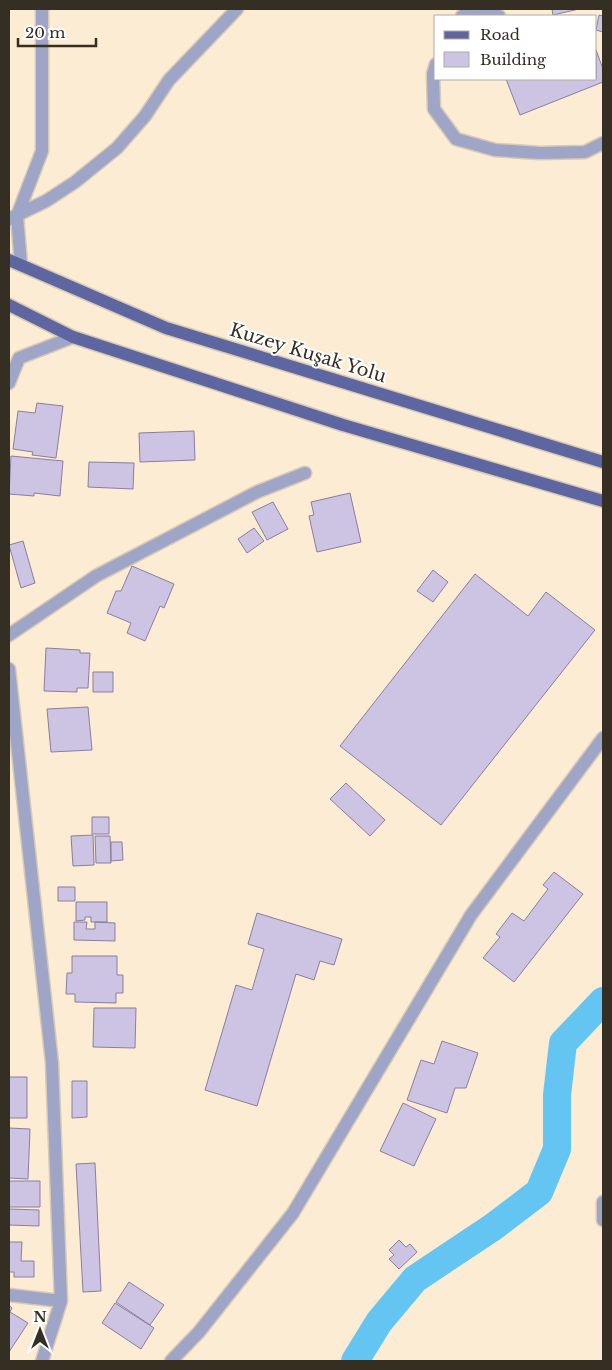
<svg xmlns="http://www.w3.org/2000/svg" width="612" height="1370" font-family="'Libre Baskerville',serif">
<rect width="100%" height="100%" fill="#fcecd4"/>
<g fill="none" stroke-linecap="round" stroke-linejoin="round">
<path stroke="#64c5f3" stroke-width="28" d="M 355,1361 L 379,1322 L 415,1279 L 493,1227 L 539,1192 L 557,1149 L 557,1095 L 563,1043 L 603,1001"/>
</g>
<path fill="#cdc3e3" stroke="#897f9d" d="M 552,9 L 579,9 L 553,15 Z
M 599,15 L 603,16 L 603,32 L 596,30 Z
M 596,50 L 603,69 L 603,82 L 520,115 L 506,79 L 596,79 Z
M 37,403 L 63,406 L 56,458 L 32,455 L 33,452 L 13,449 L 18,411 L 35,413 Z
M 194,431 L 195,460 L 140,462 L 139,433 Z
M 11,456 L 63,461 L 60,496 L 34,493 L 34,496 L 9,494 Z
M 89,462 L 134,463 L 133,489 L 88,487 Z
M 350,493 L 361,542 L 317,552 L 309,516 L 314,515 L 311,502 Z
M 273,502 L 288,529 L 267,540 L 252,512 Z
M 254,528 L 264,541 L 247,553 L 238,539 Z
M 23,541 L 35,583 L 21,588 L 9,545 Z
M 132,566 L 174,584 L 164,608 L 160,606 L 145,641 L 127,633 L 131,623 L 107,613 L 116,591 L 121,591 Z
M 433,570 L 448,582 L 433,602 L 417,591 Z
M 475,574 L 528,616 L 546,592 L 595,630 L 441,825 L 340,746 Z
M 46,648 L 80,650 L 80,653 L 90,653 L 88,688 L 77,688 L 77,692 L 44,691 Z
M 93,672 L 113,672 L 113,692 L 93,692 Z
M 88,707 L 92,750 L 51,752 L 47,709 Z
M 346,783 L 385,820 L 370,836 L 330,799 Z
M 92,817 L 109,817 L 109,834 L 92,834 Z
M 93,835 L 94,865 L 73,866 L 71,836 Z
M 95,836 L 110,836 L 111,863 L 96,863 Z
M 111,842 L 122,842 L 123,860 L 111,861 Z
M 554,872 L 583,894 L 514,982 L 483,958 L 500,937 L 496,934 L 512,913 L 524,921 L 548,889 L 543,885 Z
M 58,887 L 75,887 L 75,901 L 58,901 Z
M 76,902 L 107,902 L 107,922 L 91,922 L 91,917 L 85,917 L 85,920 L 76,921 Z
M 257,913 L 342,939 L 334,965 L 320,961 L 314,980 L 296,974 L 257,1106 L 205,1090 L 236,985 L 252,990 L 264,949 L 248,944 Z
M 74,922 L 87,922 L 86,929 L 95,929 L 95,922 L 115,923 L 115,941 L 74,940 Z
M 72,956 L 117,956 L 117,975 L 123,975 L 123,993 L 116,993 L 116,1003 L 75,1002 L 75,994 L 66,994 L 67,973 L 72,973 Z
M 94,1008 L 136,1008 L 135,1048 L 93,1047 Z
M 442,1041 L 478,1053 L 466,1088 L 455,1088 L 447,1113 L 407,1100 L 421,1060 L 434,1064 Z
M 9,1077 L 27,1077 L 27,1118 L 9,1118 Z
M 72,1081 L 87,1081 L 87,1117 L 72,1118 Z
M 403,1103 L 436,1119 L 414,1166 L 380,1151 Z
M 9,1128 L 30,1129 L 28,1179 L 9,1178 Z
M 95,1163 L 101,1291 L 83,1292 L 76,1164 Z
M 9,1181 L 40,1181 L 40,1207 L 9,1207 Z
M 9,1209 L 39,1210 L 39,1226 L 9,1225 Z
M 399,1240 L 406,1247 L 410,1244 L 417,1252 L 399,1269 L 389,1259 L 394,1255 L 389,1250 Z
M 9,1242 L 22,1242 L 21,1261 L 34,1261 L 34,1277 L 14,1277 L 14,1272 L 9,1272 Z
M 129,1282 L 164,1305 L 150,1325 L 116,1302 Z
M 115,1303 L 154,1328 L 141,1349 L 102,1323 Z
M 9,1305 L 12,1308 L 10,1312 L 28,1323 L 9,1352 Z"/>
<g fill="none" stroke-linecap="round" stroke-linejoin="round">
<g stroke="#d8cab4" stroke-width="15">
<path id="minor" d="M 478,9 L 499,16
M 462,16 L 473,9
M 436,64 L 433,74 L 434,109 L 456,139 L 495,150 L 540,153 L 585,152 L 603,143
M 9,219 L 46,201 L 75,182 L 117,148 L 145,116 L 169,80 L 237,9
M 21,265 L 17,216 L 42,151 L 42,9
M 9,383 L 19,358 L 73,337
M 9,635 L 96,576 L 257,492 L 305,473
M 9,669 L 52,1063 L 61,1301 L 42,1361
M 603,1202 L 603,1220
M 9,1295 L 61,1301
M 171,1361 L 199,1332 L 293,1213 L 471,915 L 603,738"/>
</g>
<g stroke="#d8cab4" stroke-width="15">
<path id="major" d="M 9,260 L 166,328 L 603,462
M 9,305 L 73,337 L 343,425 L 603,501"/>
</g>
<use href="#minor" stroke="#9ea5c7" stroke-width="12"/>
<use href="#major" stroke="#5e66a2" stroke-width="12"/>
</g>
<g text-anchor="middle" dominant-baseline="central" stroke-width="4" stroke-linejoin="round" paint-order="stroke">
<g font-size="18" fill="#352e22" stroke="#fff">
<text transform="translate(308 353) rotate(17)">Kuzey Kuşak Yolu</text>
</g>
</g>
<rect width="612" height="1370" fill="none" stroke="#352e22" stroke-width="20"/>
<rect x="434" y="15" width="162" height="65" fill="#ffffff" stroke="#aeaba7"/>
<rect x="444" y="31" width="25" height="8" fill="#5e66a2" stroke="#aeaba7"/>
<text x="480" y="40" font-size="15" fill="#352e22">Road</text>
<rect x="444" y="52" width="25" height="15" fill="#cdc3e3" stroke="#aeaba7"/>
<text x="480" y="65" font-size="15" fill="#352e22">Building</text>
<g transform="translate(40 1330)" stroke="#ffffff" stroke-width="4" paint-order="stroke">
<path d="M0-4L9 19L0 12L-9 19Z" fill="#352e22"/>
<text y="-8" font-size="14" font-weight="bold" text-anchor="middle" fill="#352e22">N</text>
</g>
<path d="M18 38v8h78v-8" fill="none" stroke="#352e22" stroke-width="2.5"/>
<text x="25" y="38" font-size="15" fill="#352e22" stroke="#ffffff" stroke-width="4" paint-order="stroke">20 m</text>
</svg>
